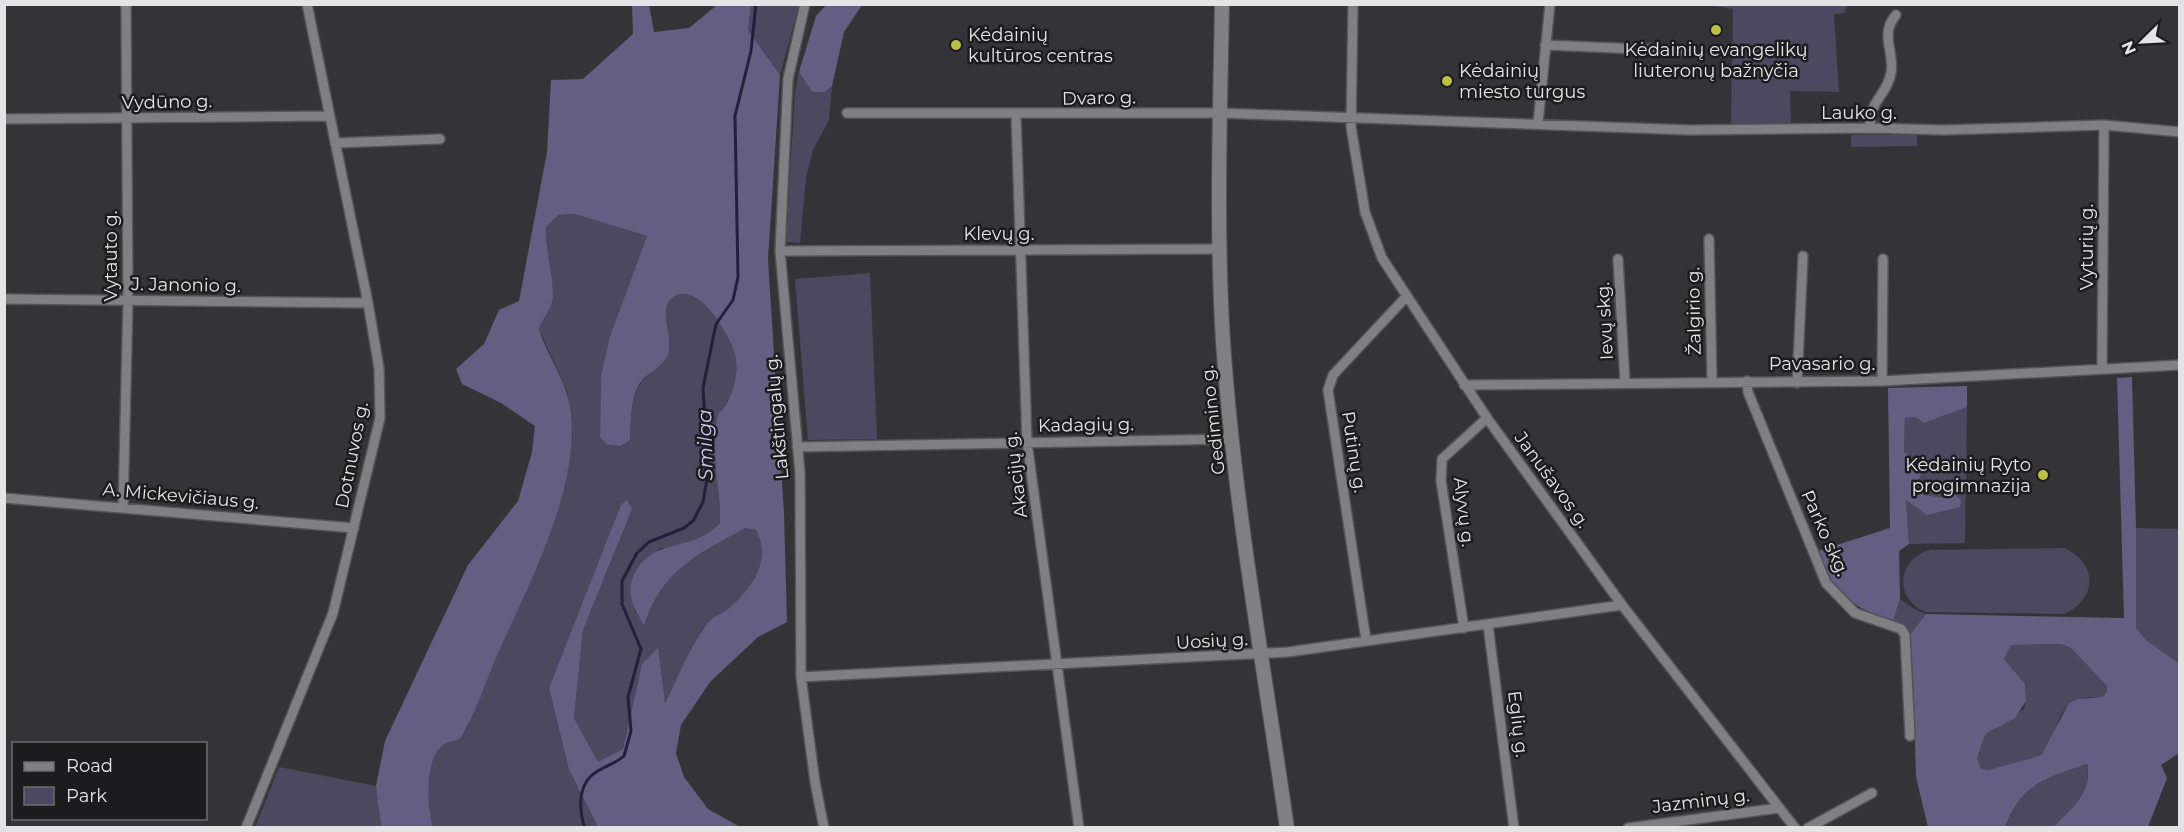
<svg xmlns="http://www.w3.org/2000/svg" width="2184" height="832" font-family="Montserrat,sans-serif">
<rect width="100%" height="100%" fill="#343438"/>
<path fill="#4b4860" d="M 1700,4 L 1848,5 L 1844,13 L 1834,14 L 1839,92 L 1790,91 L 1791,125 L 1731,126 L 1733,9 Z
M 751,5 L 799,5 L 780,75 L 748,30 Z
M 799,72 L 812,92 L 825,92 L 832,86 L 829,120 L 813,150 L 806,177 L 800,243 L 786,242 L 795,91 Z
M 1917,134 L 1917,146 L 1851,147 L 1851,135 Z
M 575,214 L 647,236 L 610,336 L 601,375 L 600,437 L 607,445 L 621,446 L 630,440 C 631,422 630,399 641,383 C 647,373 661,367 667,357 C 677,339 653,306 677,295 C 701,285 731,337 735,355 C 739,370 734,390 727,403 C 724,409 718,412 717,418 C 710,453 721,488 720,523 C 704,542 683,544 659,549 L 634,610 L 644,624 C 662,570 698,554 745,527 L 756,530 C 772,561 752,590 728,609 C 721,615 710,618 705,626 C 690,650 678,678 664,704 L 642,664 L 623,749 L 598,763 L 574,718 L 583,630 L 632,509 L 549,688 L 569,770 L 598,827 L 433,827 C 427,808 424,760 443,745 C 447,742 455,741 460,739 L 468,726 L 571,414 L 567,391 L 539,329 C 543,317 554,307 553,294 C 553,271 545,249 546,227 L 558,215 Z
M 870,273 L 877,439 L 808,440 L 795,279 Z
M 1967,407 L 1965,543 L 1909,544 L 1906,499 L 1946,498 L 1924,495 L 1916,487 L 1921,474 L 1914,466 L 1911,457 L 1904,453 L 1905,418 L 1915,417 L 1924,423 Z
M 2136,528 L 2179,529 L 2178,665 L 2147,641 L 2136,628 Z
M 2064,548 C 2098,563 2098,599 2064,614 L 1926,612 C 1893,598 1897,559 1930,550 Z
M 1900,599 L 1914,609 L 1926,614 L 1909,636 L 1901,623 L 1893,621 Z
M 2061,644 L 2071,648 L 2107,686 L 2107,692 L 2102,697 C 2095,697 2086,697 2079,699 C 2054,706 2059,741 2041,754 C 2027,764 2004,766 1987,770 L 1981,769 L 1977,758 L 1984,738 L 1988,732 L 2024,709 L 2026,701 L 2025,684 L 2004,659 L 2011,645 Z
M 2087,764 C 2092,796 2073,806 2053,827 L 2005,828 C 2021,784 2046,778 2087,764 Z
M 279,767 L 376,786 L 381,827 L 255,828 Z"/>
<path fill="#645e82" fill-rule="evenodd" d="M 827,4 L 862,5 L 844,32 L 832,86 L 825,92 L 812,92 L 799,72 L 816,16 Z
M 632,5 L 649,5 L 654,32 L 689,28 L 717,5 L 751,5 L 748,30 L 780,75 L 768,259 L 784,513 L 787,622 L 758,637 L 710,682 L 681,725 L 676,753 L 684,777 L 708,809 L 740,827 L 598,827 L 569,770 L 549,688 L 621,505 L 627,500 L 632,509 L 583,630 L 574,718 L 598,762 L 623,749 L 642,664 L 658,648 L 665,703 C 678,677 689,649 706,625 C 710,618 721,614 728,609 C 752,589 772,561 756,530 L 745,528 C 698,554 662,570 644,625 C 633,608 625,591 635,573 C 653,537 695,552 720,523 C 721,488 710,453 717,418 C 718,412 724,409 727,403 C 734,390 739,370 735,355 C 731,337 701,285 677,295 C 653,306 677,339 667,357 C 661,368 647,373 640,383 C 630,399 631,422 630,440 L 621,446 L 607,445 L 600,437 L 601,375 L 610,336 L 647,236 L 575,214 L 558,215 L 546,227 C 545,250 553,271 553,294 C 554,307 543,317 539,329 C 548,358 568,382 571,413 C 579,493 527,587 495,660 C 484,686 475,715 460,739 C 455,741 447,742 443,745 C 424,760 427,808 433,827 L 381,827 L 376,786 L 385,741 L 468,565 L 518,501 L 532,452 L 535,426 L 501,403 L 462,384 L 456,369 L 484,344 L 499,310 L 519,301 L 547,152 L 551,80 L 583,79 L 633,34 Z
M 2132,377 L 2136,528 L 2136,628 L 2147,641 L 2180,664 L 2179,753 L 2161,765 L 2167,778 L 2148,827 L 2053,827 C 2072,808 2093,793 2087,764 C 2046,778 2021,784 2005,827 L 1928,827 L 1916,777 L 1913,677 L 1909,636 L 1926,614 L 2124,618 L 2117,378 ZM 2061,644 L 2071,648 L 2107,686 L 2107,692 L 2102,697 L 2078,699 L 2069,703 L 2042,754 L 2033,758 L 1988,770 L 1981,769 L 1977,758 L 1984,738 L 1988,732 L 2015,718 L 2026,701 L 2025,684 L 2004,659 L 2011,645 Z
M 1967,386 L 1967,407 L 1924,423 L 1915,417 L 1905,418 L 1904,452 L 1911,457 L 1914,466 L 1921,474 L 1916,487 L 1924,495 L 1946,498 L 1953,493 L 1961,500 L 1960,507 L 1927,515 L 1906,500 L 1909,544 L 1899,551 L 1900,599 L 1893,621 C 1847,604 1836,597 1818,551 L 1890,528 L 1888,388 Z"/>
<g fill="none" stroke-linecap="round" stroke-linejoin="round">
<path stroke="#251e3d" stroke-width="3" d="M 585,828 C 579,812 578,788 591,776 C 600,767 614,765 624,756 L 631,731 L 628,697 L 641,649 L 622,604 L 622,581 L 637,553 L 649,542 L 684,528 L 693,521 L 703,502 L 708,473 L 703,388 L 716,324 L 733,300 L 738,277 L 735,116 L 751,51 L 756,4"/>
<g stroke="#545357" stroke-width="12">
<path id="minor" d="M 805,4 L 788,79 L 780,251 L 800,473 L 801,677 L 815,782 L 824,828
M 1353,4 L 1351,127 L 1365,212 L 1382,258 L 1487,418 L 1622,605 L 1795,828
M 1545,45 L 1687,51
M 847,113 L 1220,113 L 1690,130 L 1870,128 L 1944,130 L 2104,125 L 2180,132
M 1016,115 L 1027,442 L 1079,828
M 4,119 L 330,116
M 1538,123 L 1550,4
M 1870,128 C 1869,99 1886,98 1891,73 C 1895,52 1879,35 1896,15
M 335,143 L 440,139
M 1709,239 L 1712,382
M 780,251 L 1219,249
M 1618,259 L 1625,382
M 4,299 L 368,303
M 2102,369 L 2104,125
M 1747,381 L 1748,392 L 1826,583 L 1855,613 L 1901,629 L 1905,635 L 1910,736
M 1882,381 L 1883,259
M 1797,383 L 1803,256
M 1464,385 L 1882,381 L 2180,365
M 797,447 L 1232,439
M 4,498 L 354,528
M 123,508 L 128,300 L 126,4
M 1488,625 L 1514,828
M 1464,628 L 1441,481 L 1442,459 L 1487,418
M 1366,640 L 1328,390 L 1333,375 L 1406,297
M 801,677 L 1288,652 L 1622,605
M 246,828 L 333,613 L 380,418 L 379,368 L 368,303 L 307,4
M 1628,828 L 1779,808
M 1808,828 L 1872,793"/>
</g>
<g stroke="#545357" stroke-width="16">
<path id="secondary" d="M 1222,4 C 1220,116 1216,229 1223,341 C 1234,504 1264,666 1287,828"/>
</g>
<use href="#minor" stroke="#807f84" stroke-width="9"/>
<use href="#secondary" stroke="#807f84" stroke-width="14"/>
</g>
<g fill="#bbc045" stroke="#1c1c1e" stroke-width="2">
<circle cx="1716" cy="30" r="6"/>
<circle cx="956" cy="45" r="6"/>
<circle cx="1447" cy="81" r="6"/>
<circle cx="2043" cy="475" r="6"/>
</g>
<g text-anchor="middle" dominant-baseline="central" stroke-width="5" stroke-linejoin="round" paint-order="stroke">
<g font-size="18" fill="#e4e3e6" stroke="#1c1c1e" text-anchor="start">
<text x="968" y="35">Kėdainių<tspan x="968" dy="21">kultūros centras</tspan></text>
<text x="1716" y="50" text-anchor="middle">Kėdainių evangelikų<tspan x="1716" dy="21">liuteronų bažnyčia</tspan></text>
<text x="1459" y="71">Kėdainių<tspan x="1459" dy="21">miesto turgus</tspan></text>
<text x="2031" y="465" text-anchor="end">Kėdainių Ryto<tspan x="2031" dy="21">progimnazija</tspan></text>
</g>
<g font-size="18" fill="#e4e3e6" stroke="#1c1c1e">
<text transform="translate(1099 98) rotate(-1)">Dvaro g.</text>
<text transform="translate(167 102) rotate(-1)">Vydūno g.</text>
<text x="1859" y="113">Lauko g.</text>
<text x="999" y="234">Klevų g.</text>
<text transform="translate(2087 247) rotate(-90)">Vyturių g.</text>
<text transform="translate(111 256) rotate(-90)">Vytauto g.</text>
<text transform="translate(186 285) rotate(1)">J. Janonio g.</text>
<text transform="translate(1694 311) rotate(-91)">Žalgirio g.</text>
<text transform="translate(1605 321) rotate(-93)">Ievų skg.</text>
<text x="1822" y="364">Pavasario g.</text>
<text transform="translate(777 417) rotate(-95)">Lakštingalų g.</text>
<text transform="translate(1213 420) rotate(-96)">Gedimino g.</text>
<text transform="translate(1086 425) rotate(-1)">Kadagių g.</text>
<text transform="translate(1354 452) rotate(81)">Putinų g.</text>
<text transform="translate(352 455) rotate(-79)">Dotnuvos g.</text>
<text transform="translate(1016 475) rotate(-97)">Akacijų g.</text>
<text transform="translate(1552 480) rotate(54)">Janušavos g.</text>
<text transform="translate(181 496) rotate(5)">A. Mickevičiaus g.</text>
<text transform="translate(1464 512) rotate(83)">Alyvų g.</text>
<text transform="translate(1825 533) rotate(66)">Parko skg.</text>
<text transform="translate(1212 641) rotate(-3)">Uosių g.</text>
<text transform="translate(1518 724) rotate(83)">Eglių g.</text>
<text transform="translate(1701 801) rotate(-7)">Jazminų g.</text>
</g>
<g font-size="20" font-style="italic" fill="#cbc4f6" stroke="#1c1c1e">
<text transform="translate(705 445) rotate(-91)">Smilga</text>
</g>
</g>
<rect width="2184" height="832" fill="none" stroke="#e4e3e6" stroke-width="12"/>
<rect x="12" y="742" width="195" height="78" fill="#1c1c1e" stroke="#6c6c6e" stroke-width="1.5"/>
<rect x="24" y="762" width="30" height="9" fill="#807f84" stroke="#6c6c6e" stroke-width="1.5"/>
<text x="66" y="772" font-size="18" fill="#e4e3e6">Road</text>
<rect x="24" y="787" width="30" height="18" fill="#4b4860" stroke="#6c6c6e" stroke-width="1.5"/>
<text x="66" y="802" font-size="18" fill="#e4e3e6">Park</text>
<g transform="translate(2142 42) rotate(246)" stroke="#1c1c1e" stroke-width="4.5" paint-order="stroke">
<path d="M0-4.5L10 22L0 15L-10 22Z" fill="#e4e3e6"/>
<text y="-9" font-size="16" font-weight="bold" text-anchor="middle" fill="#e4e3e6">N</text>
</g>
</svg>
